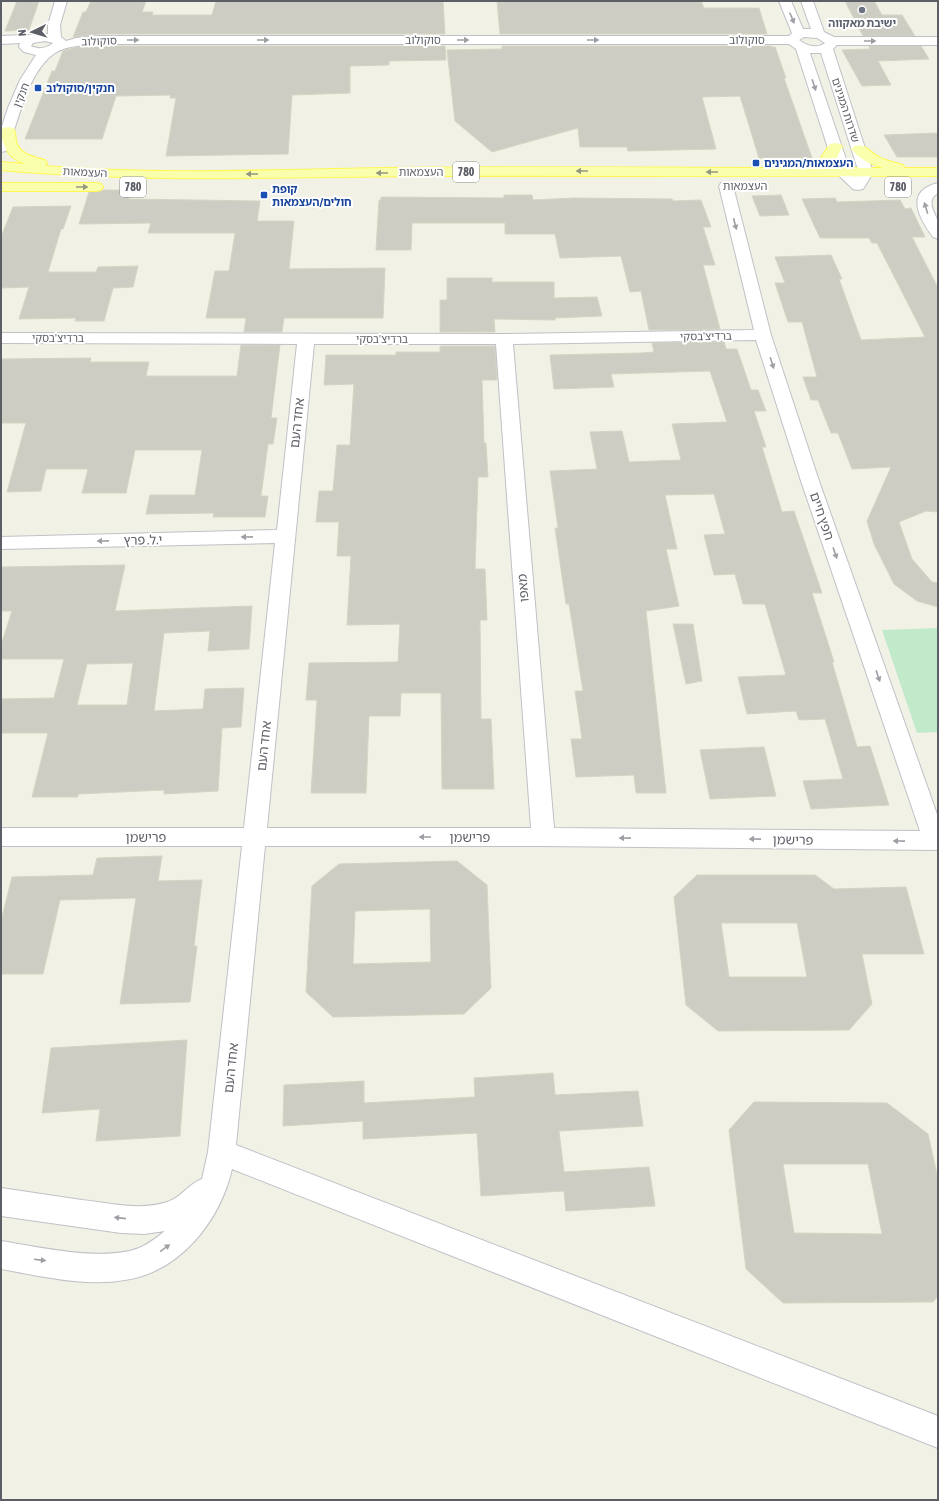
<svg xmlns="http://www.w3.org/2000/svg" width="939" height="1501" font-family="'Asap Condensed','Noto Sans Hebrew',sans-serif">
<rect width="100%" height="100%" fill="#f1f1e5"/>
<path fill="#c0eaca" d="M 938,628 L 938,732 L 917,733 L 882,630 Z"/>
<path fill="#cecdc4" stroke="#d6d5c3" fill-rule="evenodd" d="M 17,1 L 39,1 L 29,30 L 5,31 Z
M 91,1 L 146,1 L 142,12 L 153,12 L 152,15 L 212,15 L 216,1 L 443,1 L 445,34 L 100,34 L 73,37 L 83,12 L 86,12 Z
M 497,1 L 701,1 L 704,8 L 759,8 L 767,34 L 500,34 Z
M 845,1 L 874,1 L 882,15 L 902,15 L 915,36 L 863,36 Z
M 100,46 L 445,46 L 446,60 L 389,61 L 389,65 L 350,66 L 350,93 L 292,95 L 288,154 L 166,156 L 176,98 L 170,98 L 171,95 L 116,96 L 102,139 L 25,139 L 52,71 L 55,71 L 63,51 L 77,47 Z
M 502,46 L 771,46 L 772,47 L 775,47 L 786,78 L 784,78 L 812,158 L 759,158 L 740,96 L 702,97 L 716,149 L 628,151 L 627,147 L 580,147 L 578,128 L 492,152 L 455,121 L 447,50 L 502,49 Z
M 869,46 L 921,46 L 929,59 L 878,61 L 891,85 L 862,86 L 842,50 L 870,49 Z
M 938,133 L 938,157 L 897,157 L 884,135 Z
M 103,190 L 132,190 L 129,199 L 260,201 L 257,221 L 294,221 L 289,269 L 385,268 L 383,318 L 284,318 L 282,332 L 244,332 L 246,318 L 206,318 L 215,271 L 229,271 L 235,233 L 148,233 L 151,223 L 79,224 L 89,192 Z
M 504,195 L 532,195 L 533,200 L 574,198 L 672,199 L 673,201 L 701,200 L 711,227 L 703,227 L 715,265 L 703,265 L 720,329 L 649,330 L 641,291 L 630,292 L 621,256 L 560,258 L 555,234 L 505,234 L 505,223 L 412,223 L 411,250 L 376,250 L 379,200 L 381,200 L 381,197 L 504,198 Z
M 781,195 L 789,215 L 760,216 L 752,196 Z
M 835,198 L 837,202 L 900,200 L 905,209 L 911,208 L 925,237 L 912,237 L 938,288 L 938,512 L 926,511 L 899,522 L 912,559 L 932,582 L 938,583 L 938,607 L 917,601 L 894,584 L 874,544 L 867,521 L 891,467 L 852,469 L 838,433 L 831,433 L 818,400 L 811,400 L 803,377 L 817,377 L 802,322 L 788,322 L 775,283 L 785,283 L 775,257 L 831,255 L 842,279 L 839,279 L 861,340 L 925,337 L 877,243 L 872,243 L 869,238 L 820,238 L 802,199 Z
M 71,206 L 63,229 L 61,229 L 48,272 L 96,272 L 98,267 L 138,266 L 133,287 L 113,288 L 104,321 L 75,321 L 76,318 L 19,319 L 29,287 L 1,288 L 1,237 L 13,207 Z
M 447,278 L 492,278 L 492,282 L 554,282 L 554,298 L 597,297 L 602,316 L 555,318 L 555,320 L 494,319 L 495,332 L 440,332 L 440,300 L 447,300 Z
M 724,342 L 726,349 L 737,349 L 751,390 L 758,390 L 766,411 L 754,411 L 766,447 L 762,447 L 782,512 L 794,511 L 822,593 L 812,593 L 834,662 L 832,662 L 857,747 L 870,746 L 889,805 L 811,809 L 803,781 L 843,779 L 825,719 L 799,720 L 796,711 L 747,714 L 738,677 L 786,675 L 765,604 L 743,604 L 735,574 L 714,575 L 704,535 L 725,534 L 714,494 L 665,495 L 677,549 L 666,549 L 679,606 L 646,611 L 666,793 L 636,793 L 634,775 L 576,777 L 571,739 L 582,739 L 575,691 L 583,691 L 569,604 L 566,604 L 555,528 L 558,528 L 550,471 L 597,469 L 590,432 L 622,431 L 629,462 L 681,460 L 672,424 L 727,422 L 710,371 L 611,374 L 614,387 L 554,389 L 550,355 L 641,353 L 654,352 L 652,343 Z
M 241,345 L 280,345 L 271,418 L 277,418 L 273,444 L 268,444 L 261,496 L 268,496 L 265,517 L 213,517 L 214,513 L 146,514 L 150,495 L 195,495 L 202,450 L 135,450 L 126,493 L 82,493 L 88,469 L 46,469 L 41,491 L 7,492 L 26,423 L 1,423 L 1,359 L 91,358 L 90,362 L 149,362 L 146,376 L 237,376 Z
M 440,346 L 495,346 L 497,380 L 482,380 L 484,443 L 486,443 L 488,477 L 478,477 L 475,569 L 485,569 L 487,620 L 480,620 L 481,719 L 491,719 L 494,789 L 442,789 L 441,693 L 401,693 L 400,716 L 369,716 L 366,793 L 311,793 L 317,700 L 306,700 L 309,663 L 398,662 L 400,624 L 347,625 L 351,556 L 337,556 L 339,522 L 316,522 L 319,491 L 333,491 L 337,445 L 350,445 L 354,384 L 324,385 L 326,355 L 396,355 L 396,352 L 440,352 Z
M 125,565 L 115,611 L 252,606 L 249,649 L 208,651 L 210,631 L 164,633 L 154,711 L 203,709 L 205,689 L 244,688 L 241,727 L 222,728 L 218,791 L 164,794 L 164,790 L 78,794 L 78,797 L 32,797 L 48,733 L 1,733 L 1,699 L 54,698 L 64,659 L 1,659 L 1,645 L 12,611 L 1,611 L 1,567 ZM 133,663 L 127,705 L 77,705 L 87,664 Z
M 673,624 L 693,624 L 702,681 L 686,684 Z
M 764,747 L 776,796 L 710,799 L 700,750 Z
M 162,856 L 158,881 L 202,880 L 194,946 L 197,946 L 190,1002 L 120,1004 L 136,898 L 60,900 L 43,974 L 1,974 L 1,921 L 12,877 L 93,875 L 97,858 Z
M 457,861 L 487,885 L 491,988 L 464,1014 L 333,1017 L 306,992 L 312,886 L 339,864 ZM 430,909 L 431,962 L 353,964 L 355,911 Z
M 697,875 L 815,875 L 834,889 L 906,887 L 924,954 L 862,954 L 872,1004 L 849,1030 L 718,1031 L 686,1005 L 674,897 ZM 721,923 L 797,923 L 807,977 L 729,977 Z
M 187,1040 L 180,1136 L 96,1141 L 100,1109 L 42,1113 L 51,1048 Z
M 553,1073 L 555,1095 L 638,1091 L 643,1126 L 559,1131 L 564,1172 L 649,1167 L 655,1206 L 566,1211 L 564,1191 L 481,1196 L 477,1133 L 363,1139 L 363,1121 L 283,1126 L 284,1085 L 364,1081 L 364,1103 L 475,1097 L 474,1078 Z
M 754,1102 L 887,1103 L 928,1134 L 938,1179 L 938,1296 L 933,1302 L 783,1303 L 746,1269 L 729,1130 ZM 783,1164 L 868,1164 L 882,1234 L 794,1233 Z"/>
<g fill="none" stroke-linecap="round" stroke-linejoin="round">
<g stroke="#bfc1c7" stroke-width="2">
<path id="minor" d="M 55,1 L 67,1 L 60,25 L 61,37 L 66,41 L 76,38 L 100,36 L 789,36 L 792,33 L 779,1 L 791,1 L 803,29 L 811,29 L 801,1 L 813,1 L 824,32 L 834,37 L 938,37 L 938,45 L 837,45 L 833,49 L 873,173 L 863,189 L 858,190 L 853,189 L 836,173 L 796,49 L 789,44 L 100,44 C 86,45 68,45 55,53 C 28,71 19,119 8,148 L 6,151 L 1,152 L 1,129 L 8,108 L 20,80 L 36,55 L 24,52 L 19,47 L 20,43 L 1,44 L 1,36 L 48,34 L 48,25 ZM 804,37 L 817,38 L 825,43 C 816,49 807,46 799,40 ZM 45,41 L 53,43 C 47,48 39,50 31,46 L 33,43 ZM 810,53 L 821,53 L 859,173 L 856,177 L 850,171 Z
M 726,182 L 731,183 L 733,186 L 771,335 L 819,481 L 938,817 L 938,850 L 543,846 L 265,846 L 236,1145 L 938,1416 L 938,1448 L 232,1169 C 220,1221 180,1272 125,1280 C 84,1287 41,1276 1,1269 L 1,1241 C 39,1247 103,1262 139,1248 C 149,1244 157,1237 165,1231 L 144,1234 L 121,1233 L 1,1216 L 1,1188 C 28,1192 55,1196 82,1200 C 110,1203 140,1211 167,1202 C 181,1198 188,1184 202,1179 L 208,1152 L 242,846 L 1,846 L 1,828 L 244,828 L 275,543 L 1,549 L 1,537 L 277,530 L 297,344 L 1,343 L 1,333 L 504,334 L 754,330 L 719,186 L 721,183 ZM 756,340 L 801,481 L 920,831 L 554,828 L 513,344 ZM 314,344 L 496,344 L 531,828 L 267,828 Z
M 938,183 L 938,193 C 925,201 935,212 938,222 C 939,227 938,234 938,239 L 933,237 C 919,218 904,191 938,183 Z"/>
</g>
<g stroke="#fff750" stroke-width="2">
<path id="major" d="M 8,127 L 13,128 C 16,132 15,136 16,141 C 20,155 33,157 45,160 L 47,163 L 45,166 C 157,175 271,170 383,168 C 522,166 662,168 801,168 C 824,162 818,161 830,144 L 835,143 L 840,144 L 842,147 L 837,157 L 828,168 L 883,168 C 872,164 859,160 852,149 L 854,146 C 866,143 869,153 879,157 C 886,161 895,162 903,165 L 905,168 L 938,168 L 938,176 C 765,177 593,175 420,176 C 280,177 141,183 1,170 L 1,162 L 26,164 C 9,159 3,148 1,131 L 3,128 Z
M 1,183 L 96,183 L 101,184 L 103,187 L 101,190 L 96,191 L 1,191 Z"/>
</g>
<use href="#minor" fill="#fff" fill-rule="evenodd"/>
<use href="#major" fill="#f9ffac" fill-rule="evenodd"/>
</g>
<defs><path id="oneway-solid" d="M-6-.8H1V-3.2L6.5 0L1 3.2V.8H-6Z"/></defs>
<g fill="#9e9fa4">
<use href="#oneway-solid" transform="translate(792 18) rotate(67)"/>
<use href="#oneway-solid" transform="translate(133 40)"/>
<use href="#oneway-solid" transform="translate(263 40)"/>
<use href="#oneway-solid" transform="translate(463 40)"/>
<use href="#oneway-solid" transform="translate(593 40)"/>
<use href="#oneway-solid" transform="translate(870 41)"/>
<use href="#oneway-solid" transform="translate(814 85) rotate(72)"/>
<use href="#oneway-solid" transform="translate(926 208) rotate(-107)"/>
<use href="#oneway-solid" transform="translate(735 224) rotate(76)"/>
<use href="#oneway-solid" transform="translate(772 363) rotate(72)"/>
<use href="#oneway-solid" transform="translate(247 537) rotate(179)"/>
<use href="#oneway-solid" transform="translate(103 541) rotate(179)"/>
<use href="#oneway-solid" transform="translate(835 553) rotate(71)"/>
<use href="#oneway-solid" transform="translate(878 676) rotate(71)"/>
<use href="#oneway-solid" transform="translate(425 837) rotate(-180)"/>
<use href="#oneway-solid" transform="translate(625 838) rotate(-179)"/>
<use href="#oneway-solid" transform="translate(755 839) rotate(-179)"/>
<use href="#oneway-solid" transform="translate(899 841) rotate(-179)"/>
<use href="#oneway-solid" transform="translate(120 1218) rotate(-174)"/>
<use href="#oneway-solid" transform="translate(165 1248) rotate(-36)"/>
<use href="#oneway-solid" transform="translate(40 1260) rotate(7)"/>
</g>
<g fill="#94977f">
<use href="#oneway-solid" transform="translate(582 171) rotate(-180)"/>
<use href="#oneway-solid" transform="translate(712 172) rotate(-180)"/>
<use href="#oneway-solid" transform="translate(382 173) rotate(180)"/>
<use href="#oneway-solid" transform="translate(252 174) rotate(180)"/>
<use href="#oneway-solid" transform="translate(82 187)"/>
</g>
<circle fill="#6b7280" stroke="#fff" stroke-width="1.5" cx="862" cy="10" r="4"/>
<g fill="#1a4fb4" stroke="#fff" stroke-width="1.5">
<rect x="34" y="84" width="8" height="8" rx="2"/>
<rect x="752" y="159" width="8" height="8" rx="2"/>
<rect x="260" y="191" width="8" height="8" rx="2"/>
</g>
<g text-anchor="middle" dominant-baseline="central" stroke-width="4" stroke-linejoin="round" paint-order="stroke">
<g font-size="11" font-weight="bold" fill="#5b616d" stroke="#fff">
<text x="862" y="23">ישיבת מאקווה</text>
</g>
<g font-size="11" fill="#5d5f67" stroke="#fff">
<text x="423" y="40">סוקולוב</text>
<text x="747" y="40">סוקולוב</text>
<text transform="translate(99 41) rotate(-2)">סוקולוב</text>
<text transform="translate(21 95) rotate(-68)">חנקין</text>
<text transform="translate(846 110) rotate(72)">שדרות המגינים</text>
<text transform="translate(85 172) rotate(3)">העצמאות</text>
<text x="421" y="172">העצמאות</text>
<text x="745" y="186">העצמאות</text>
<text transform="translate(706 336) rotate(-1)">ברדיצ'בסקי</text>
<text x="58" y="338">ברדיצ'בסקי</text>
<text x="382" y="339">ברדיצ'בסקי</text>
</g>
<g font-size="11" font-weight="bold" fill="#164399" stroke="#fff" text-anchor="start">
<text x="46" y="88">חנקין/סוקולוב</text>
<text x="764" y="163">העצמאות/המגינים</text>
<text x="272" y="189">קופת<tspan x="272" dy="13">חולים/העצמאות</tspan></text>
</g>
<g fill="#fff" stroke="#8e8f95" stroke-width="1">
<rect x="453" y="162" width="26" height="20" rx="3"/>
<rect x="120" y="177" width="26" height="20" rx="3"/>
<rect x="885" y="177" width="26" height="20" rx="3"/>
</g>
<g font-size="12" font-weight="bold" fill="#5d5f67">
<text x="466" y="172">780</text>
<text x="133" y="187">780</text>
<text x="898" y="187">780</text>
</g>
<g font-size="13" fill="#5d5f67" stroke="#fff">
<text transform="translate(297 423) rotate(-84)">אחד העם</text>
<text transform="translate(822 516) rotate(71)">חפץ חיים</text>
<text transform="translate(143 540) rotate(-1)">י.ל. פרץ</text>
<text transform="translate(523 588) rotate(-95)">מאפו</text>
<text transform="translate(264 746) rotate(-84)">אחד העם</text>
<text x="146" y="837">פרישמן</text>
<text x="470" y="837">פרישמן</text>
<text transform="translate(793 840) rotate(1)">פרישמן</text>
<text transform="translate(231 1068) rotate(-84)">אחד העם</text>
</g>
</g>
<rect width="939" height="1501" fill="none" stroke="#5d5f67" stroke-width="4"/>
<g transform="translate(32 32) rotate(265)" stroke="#ffffff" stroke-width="3" paint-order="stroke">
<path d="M0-3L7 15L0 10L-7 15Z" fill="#5d5f67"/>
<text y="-6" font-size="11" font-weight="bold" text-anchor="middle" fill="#5d5f67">N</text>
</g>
</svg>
